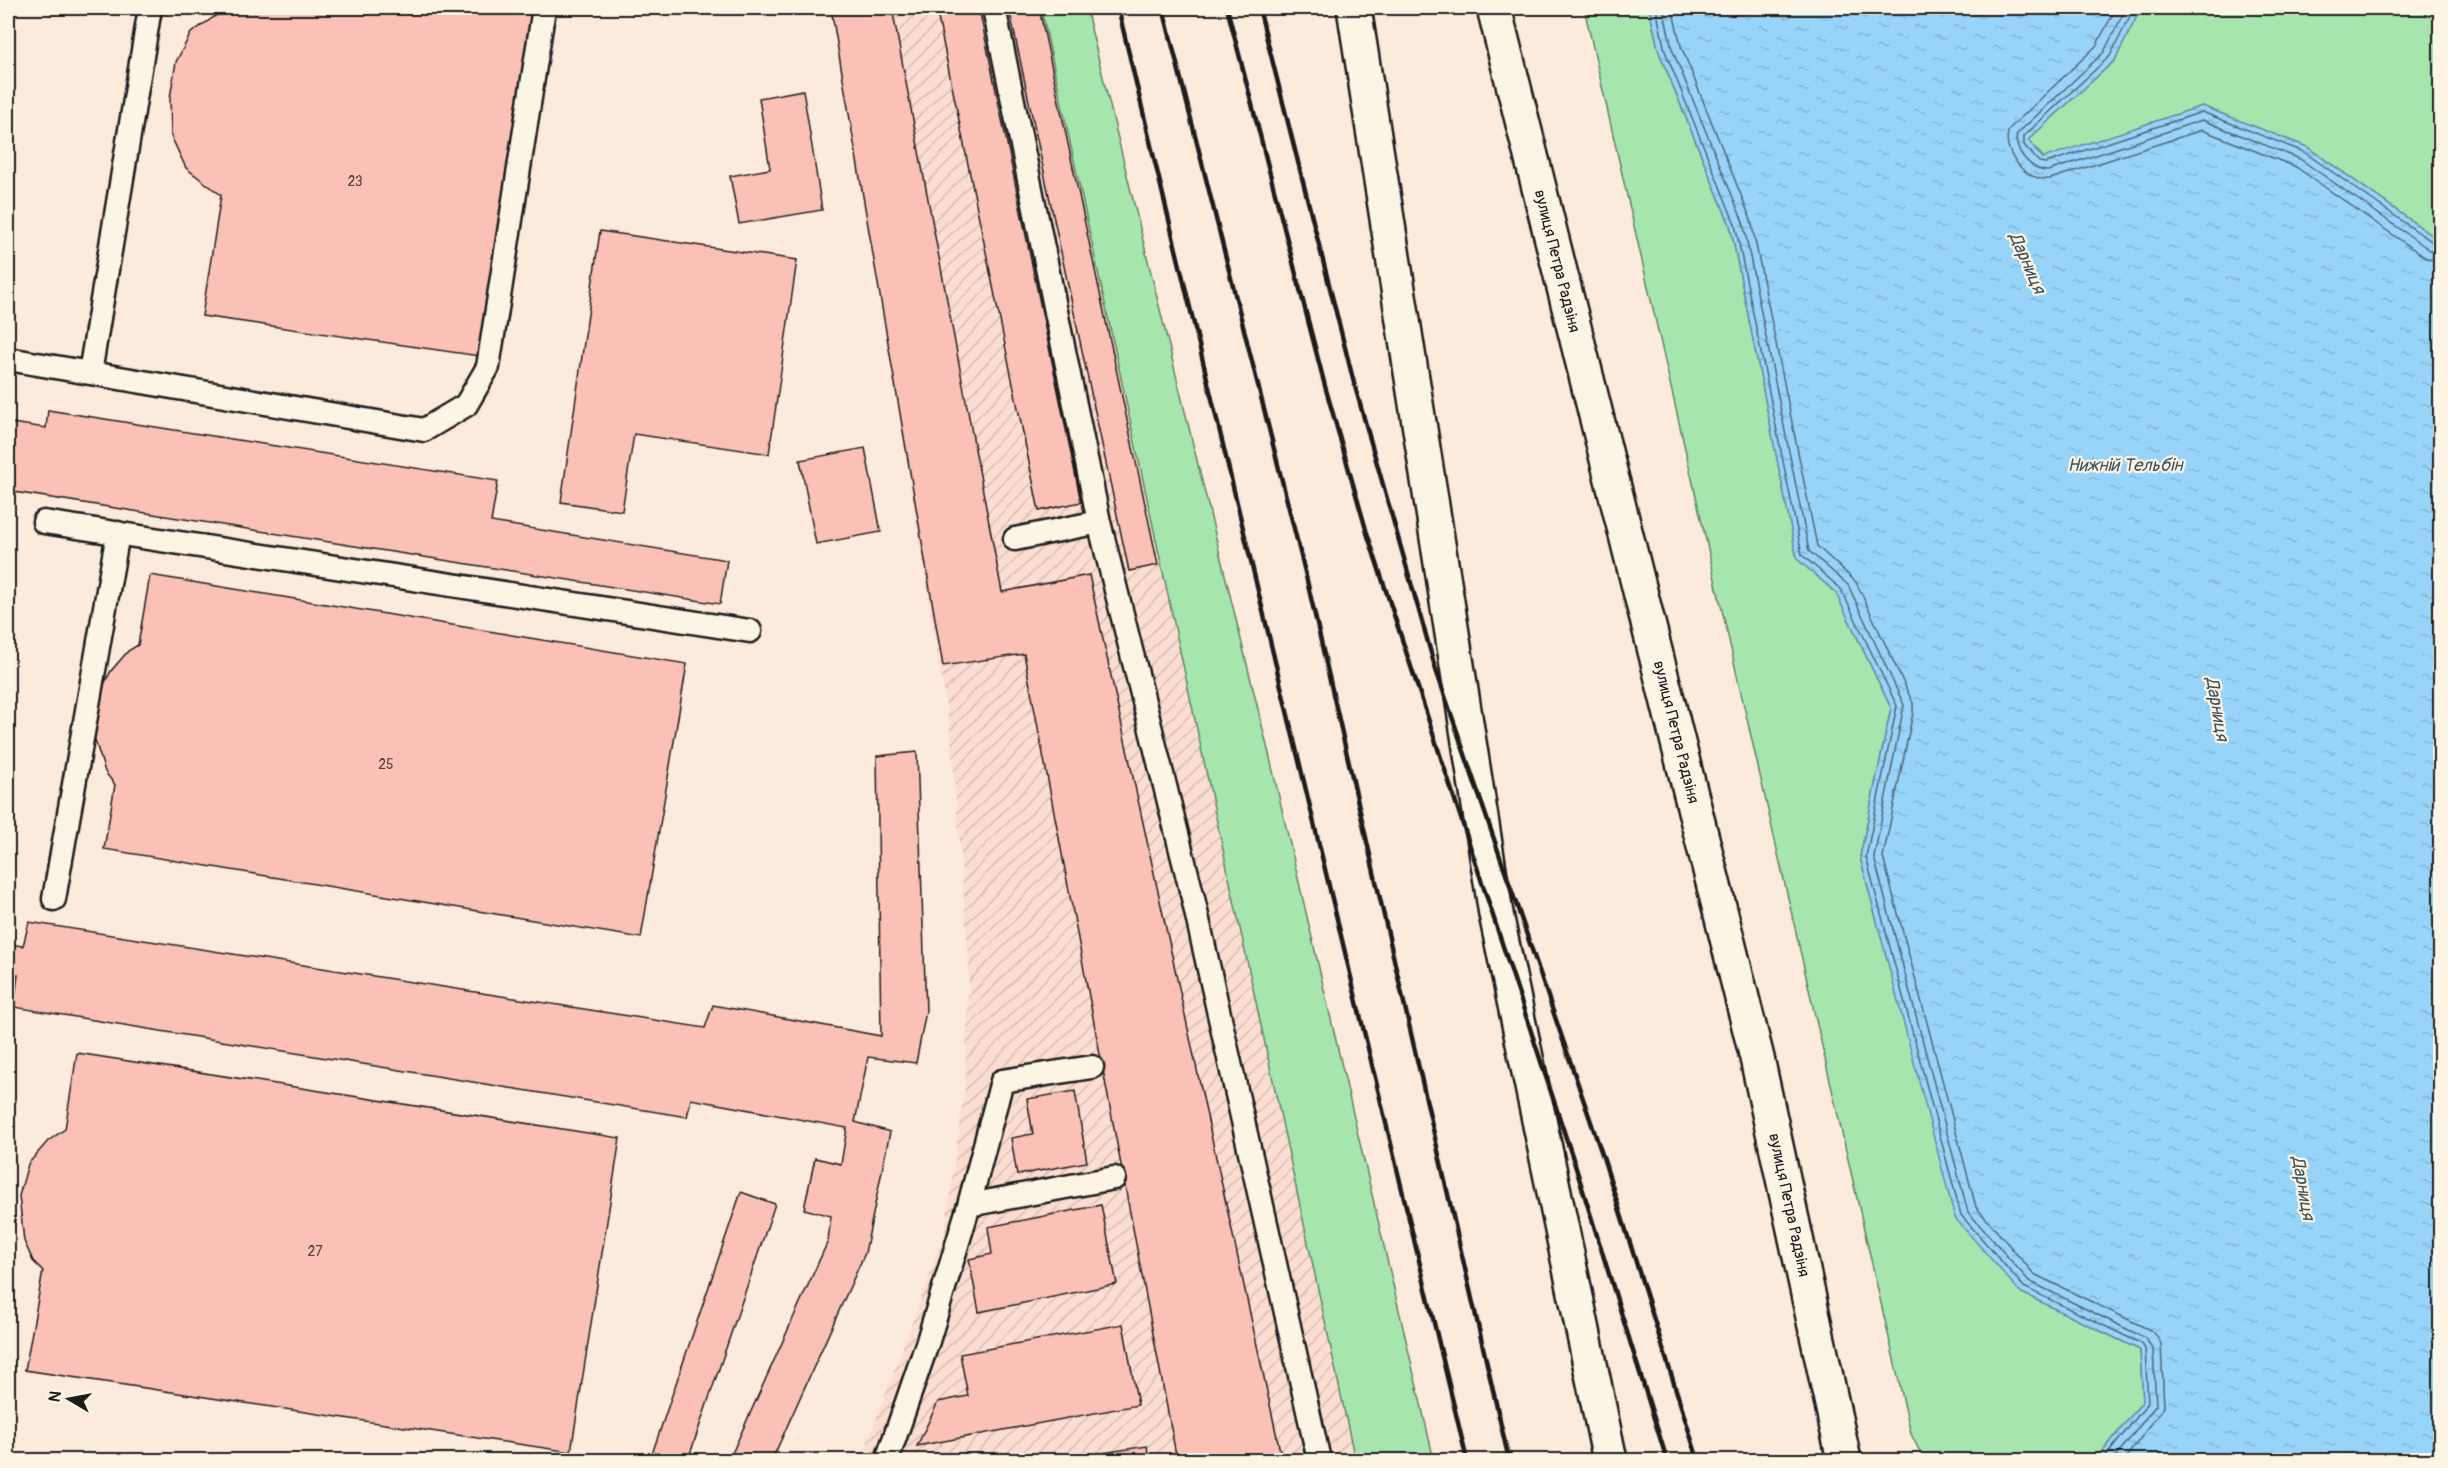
<svg xmlns="http://www.w3.org/2000/svg" width="2448" height="1468" font-family="Pangolin,sans-serif">
<defs>
<pattern id="industrial-furrows" width="10" height="10" patternUnits="userSpaceOnUse" patternTransform="scale(1.5)"><rect width="10" height="10" fill="#fcddd1"/><path d="M-1 1l2-2M0 10L10 0M9 11l2-2" fill="none" stroke="#d7bdb3"/></pattern>
<pattern id="water-ripples" width="26" height="14" patternUnits="userSpaceOnUse" patternTransform="scale(1.5)"><rect width="26" height="14" fill="#98d4f9"/><path d="M2 4q2-2 4 0t4 0M15 11q2-2 4 0t4 0" fill="none" stroke="#82b5d5"/></pattern>
</defs>
<rect width="100%" height="100%" fill="#fceadc"/>
<filter id="ink" filterUnits="userSpaceOnUse"><feTurbulence type="fractalNoise" baseFrequency=".0167" numOctaves="2"/><feDisplacementMap in="SourceGraphic" scale="12" xChannelSelector="R" yChannelSelector="G"/><feConvolveMatrix kernelMatrix="1 2 1 2 8 2 1 2 1" color-interpolation-filters="sRGB"/></filter>
<g filter="url(#ink)">
<path fill="url(#industrial-furrows)" d="M 834,8 L 1041,8 L 1355,1460 L 861,1460 L 944,1237 L 965,1086 L 969,964 L 951,737 Z"/>
<path fill="#a6e6ae" stroke="#618165" stroke-width="1.5" d="M 1041,8 L 1086,8 L 1269,754 L 1434,1460 L 1355,1460 Z
M 1584,8 L 1649,8 L 1659,52 L 1730,225 L 1797,558 L 1836,593 L 1891,708 L 1860,857 L 1881,936 L 2020,1292 L 2140,1350 L 2143,1401 L 2096,1460 L 1924,1460 L 1911,1434 Z
M 2141,8 L 2440,8 L 2440,241 L 2307,147 L 2202,106 L 2044,158 L 2028,140 L 2115,60 Z"/>
<path fill="url(#water-ripples)" stroke="#668aa1" stroke-width="1.5" d="M 1649,8 L 2141,8 L 2115,60 L 2028,140 L 2043,158 L 2202,106 L 2307,147 L 2440,241 L 2440,1460 L 2096,1460 L 2143,1401 L 2140,1350 L 2020,1292 L 1955,1218 L 1860,857 L 1891,708 L 1836,593 L 1797,559 L 1730,225 L 1659,52 Z"/>
<g fill="none" stroke-linecap="round" stroke-linejoin="round">
<path stroke="#4e6674" stroke-width="1.5" d="M 1656,8 L 1665,51 L 1735,224 L 1802,555 L 1841,589 L 1897,706 L 1866,857 L 1961,1215 L 2024,1287 L 2142,1344 L 2145,1349 L 2148,1403 L 2103,1460
M 1663,8 L 1672,49 L 1743,222 L 1809,551 L 1848,585 L 1904,705 L 1874,857 L 1968,1212 L 2029,1281 L 2145,1338 L 2153,1349 L 2156,1405 L 2113,1460
M 1672,8 L 1681,46 L 1751,220 L 1817,546 L 1856,582 L 1913,703 L 1913,713 L 1883,857 L 1976,1207 L 2034,1274 L 2150,1330 L 2157,1336 L 2161,1344 L 2164,1407 L 2124,1460
M 2116,8 L 2096,46 L 2009,129 C 2000,152 2027,183 2050,179 L 2202,130 L 2296,167 L 2426,258 L 2440,262
M 2126,8 L 2104,52 L 2017,134 C 2012,149 2032,172 2048,171 L 2202,120 L 2300,159 L 2430,250 L 2440,253
M 2134,8 L 2110,56 L 2024,136 L 2024,145 L 2039,162 L 2046,163 L 2202,112 L 2304,152 L 2435,244 L 2440,245"/>
</g>
<path fill="#fbc0b6" stroke="#1c1c1c" stroke-width="1.5" d="M 250,8 L 534,8 L 479,356 L 202,316 L 221,195 L 186,168 L 171,136 L 170,98 L 176,62 L 191,33 L 217,15 L 249,12 Z
M 831,8 L 892,8 L 1002,592 L 1089,575 L 1282,1460 L 1177,1460 L 1024,654 L 943,666 Z
M 936,8 L 979,8 L 1081,502 L 1039,511 Z
M 1009,8 L 1039,8 L 1158,565 L 1129,571 Z
M 803,90 L 822,210 L 739,224 L 730,176 L 770,169 L 759,98 Z
M 600,231 L 797,260 L 769,454 L 634,434 L 622,511 L 561,502 Z
M 48,410 L 498,481 L 491,522 L 727,560 L 720,604 L 8,491 L 8,451 L 12,423 L 46,428 Z
M 865,448 L 881,532 L 816,544 L 800,460 Z
M 150,575 L 687,664 L 641,938 L 104,849 L 115,785 L 105,772 L 94,737 L 100,692 L 111,671 L 128,651 L 138,645 Z
M 917,752 L 926,1011 L 916,1063 L 868,1057 L 855,1122 L 890,1132 L 865,1253 L 772,1460 L 729,1460 L 828,1241 L 831,1216 L 804,1209 L 815,1158 L 841,1164 L 847,1128 L 691,1099 L 687,1117 L 14,1007 L 18,975 L 8,974 L 8,944 L 23,946 L 29,922 L 705,1028 L 713,1005 L 881,1036 L 877,756 Z
M 77,1053 L 620,1138 L 571,1452 L 25,1370 L 43,1271 L 33,1261 L 24,1241 L 19,1196 L 28,1164 L 48,1141 L 65,1129 Z
M 1075,1091 L 1087,1162 L 1017,1175 L 1011,1138 L 1033,1134 L 1027,1099 Z
M 741,1192 L 775,1204 L 688,1460 L 650,1460 Z
M 1101,1205 L 1117,1284 L 979,1312 L 969,1259 L 992,1254 L 988,1227 Z
M 1123,1324 L 1138,1405 L 917,1446 L 938,1402 L 968,1396 L 960,1354 Z
M 1147,1446 L 1149,1460 L 1057,1460 Z"/>
<g fill="none" stroke-linecap="round" stroke-linejoin="round">
<g stroke="#1c1c1c" stroke-width="27">
<path id="service" d="M 994,8 L 1099,522
M 8,359 L 424,430 L 466,405 L 488,367 L 544,8
M 90,373 L 150,8
M 44,522 L 750,631
M 1015,539 L 1099,522 L 1193,898 L 1319,1460
M 54,899 L 118,533
M 969,1205 L 1002,1081 L 1092,1067
M 887,1460 L 928,1341 L 969,1205 L 1114,1178"/>
</g>
<g stroke="#1c1c1c" stroke-width="38">
<path id="primary" d="M 1354,8 L 1496,914 L 1610,1460
M 1494,8 L 1757,1058 L 1844,1460"/>
</g>
<use href="#service" stroke="#fcf5e5" stroke-width="22"/>
<use href="#primary" stroke="#fcf5e5" stroke-width="33"/>
<path stroke="#1c1c1c" stroke-width="4.5" d="M 1118,8 L 1467,1460
M 1163,8 L 1305,572 L 1509,1460
M 1227,8 L 1325,386 L 1367,533 L 1575,1165 L 1667,1460
M 1259,8 L 1354,383 L 1435,667 L 1603,1157 L 1698,1460"/>
</g>
</g>
<g text-anchor="middle" dominant-baseline="central" stroke-width="4.5" stroke-linejoin="round" paint-order="stroke">
<g font-size="14" fill="#544542">
<text x="355" y="181">23</text>
<text x="386" y="764">25</text>
<text x="315" y="1251">27</text>
</g>
<g font-size="16" fill="#1c1c1c" stroke="#fcf5e5">
<text transform="translate(1557 261) rotate(76)">вулиця Петра Радзіня</text>
<text transform="translate(1676 732) rotate(76)">вулиця Петра Радзіня</text>
<text transform="translate(1789 1205) rotate(78)">вулиця Петра Радзіня</text>
</g>
<g font-size="18" font-style="italic" fill="#41535e" stroke="#fcf5e5">
<text transform="translate(2027 263) rotate(66)">Дарниця</text>
<text x="2125" y="465">Нижній Тельбін</text>
<text transform="translate(2217 709) rotate(80)">Дарниця</text>
<text transform="translate(2303 1188) rotate(80)">Дарниця</text>
</g>
</g>
<rect width="2448" height="1468" fill="none" stroke="#fcf5e5" stroke-width="30"/>
<rect x="15" y="15" width="2418" height="1438" fill="none" stroke="#1c1c1c" stroke-width="2" filter="url(#ink)"/>
<g transform="translate(69 1399) rotate(280)" stroke="#fcf5e5" stroke-width="4.5" paint-order="stroke">
<path d="M0-4.5L10 22L0 15L-10 22Z" fill="#1c1c1c"/>
<text y="-9" font-size="16" font-weight="bold" text-anchor="middle" fill="#1c1c1c">N</text>
</g>
</svg>
